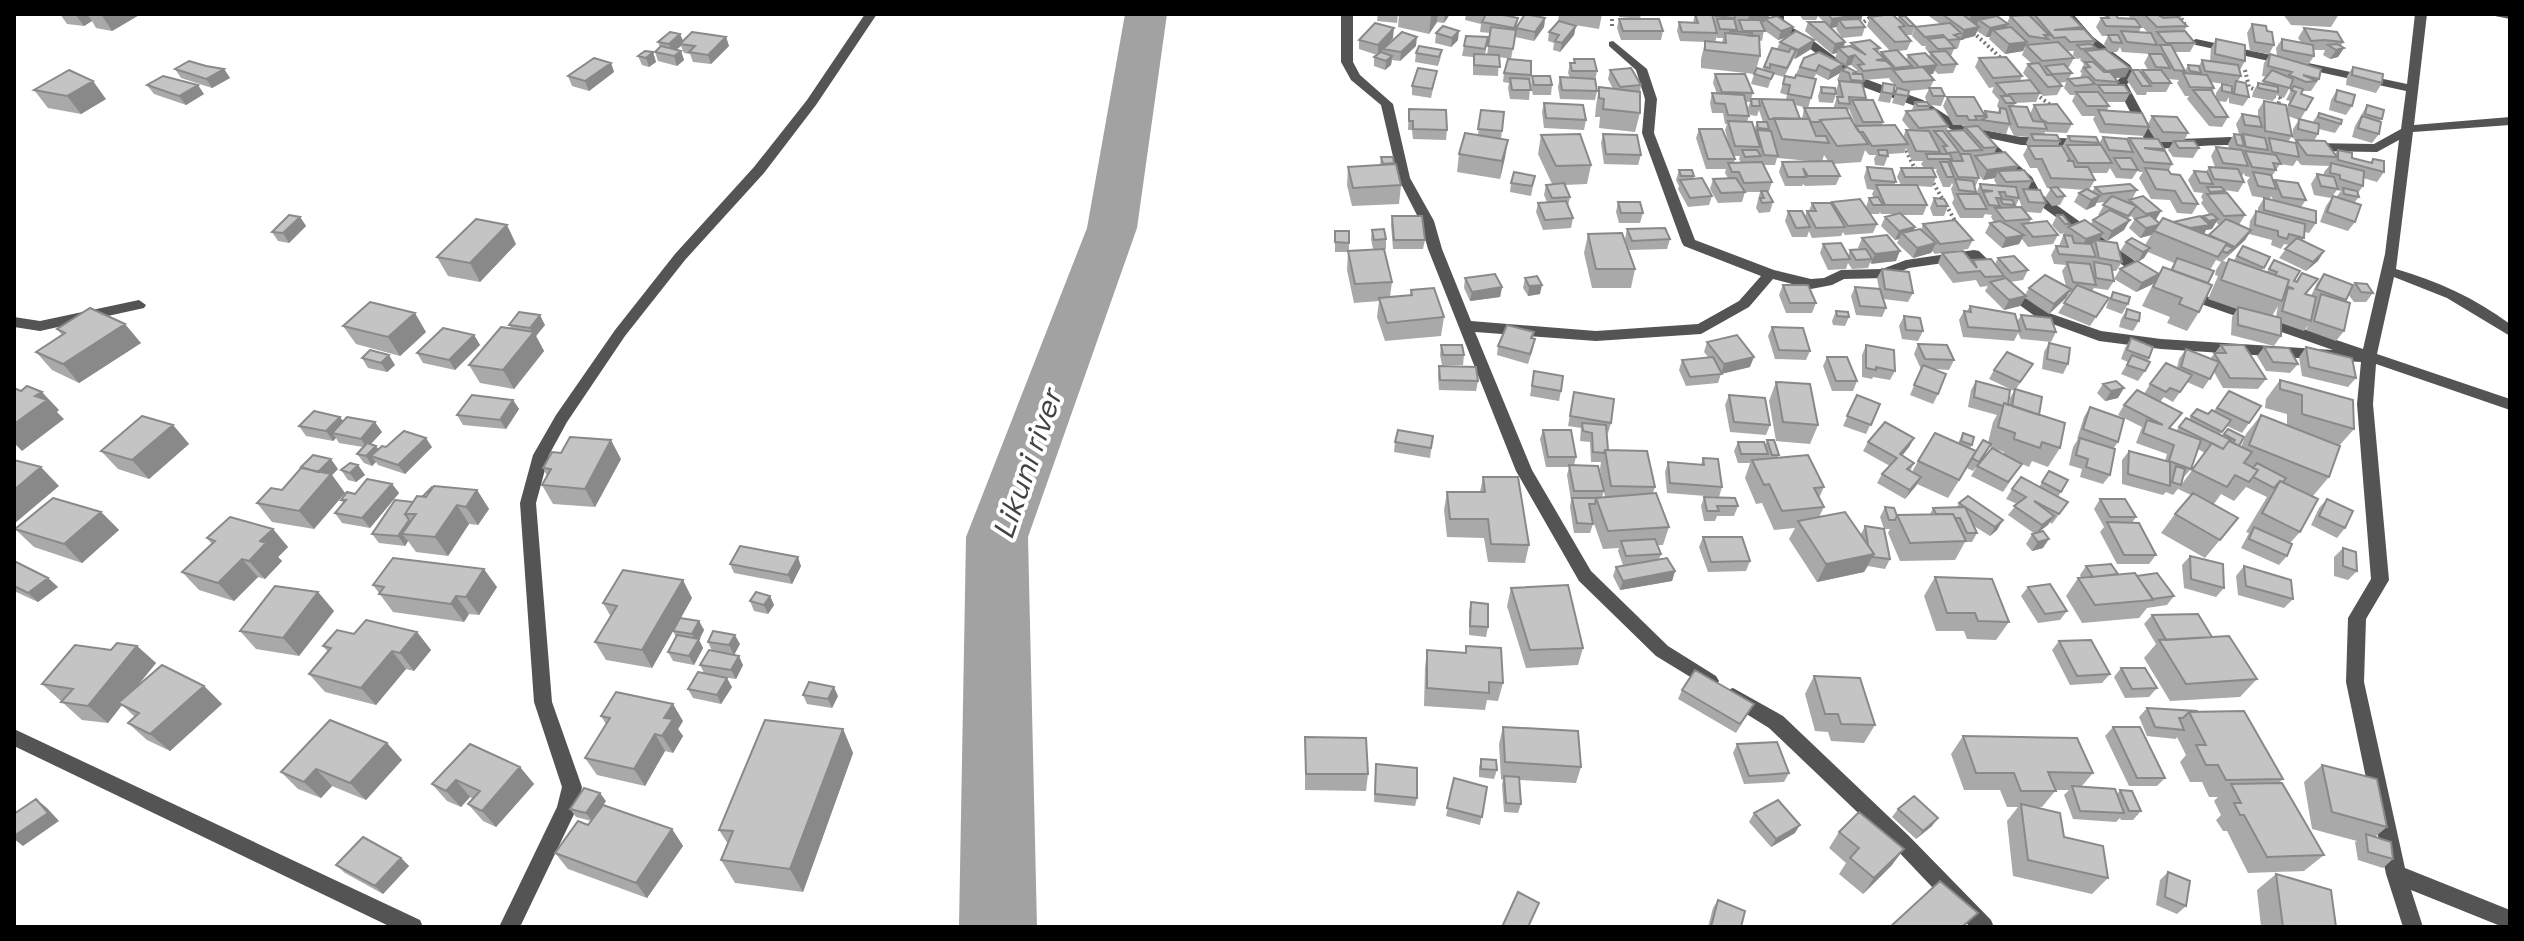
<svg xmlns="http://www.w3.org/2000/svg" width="2524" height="941" font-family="'Space Grotesk',sans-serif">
<rect width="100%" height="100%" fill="#fff"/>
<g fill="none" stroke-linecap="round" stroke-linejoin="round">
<path fill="#a2a2a2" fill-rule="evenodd" d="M 1125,14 L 1167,14 L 1137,228 L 1028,537 L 1037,927 L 959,927 L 966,537 L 1087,228 Z"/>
<path stroke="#767676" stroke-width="4" stroke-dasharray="2 3" stroke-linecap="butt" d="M 1612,14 L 1612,29
M 2179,14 L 2186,27
M 1860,25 L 1869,18 L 1888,14
M 1973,32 L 2004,61
M 2245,70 L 2249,87 L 2260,92
M 2036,94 L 2053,107
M 2269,95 L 2280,98 L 2277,109
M 1904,146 L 1914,167 L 1920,171
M 1931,179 L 1958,226"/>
<path fill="#545454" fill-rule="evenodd" d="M 139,300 L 146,305 L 144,308 L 40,331 L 14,327 L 14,317 L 40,321 Z"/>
<path fill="#545454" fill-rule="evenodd" d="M 865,14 L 877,14 L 816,105 L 764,173 L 685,260 L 625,336 L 567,422 L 549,455 L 536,503 L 552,702 L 582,787 L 577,808 L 520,927 L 499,927 L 557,807 L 562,787 L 534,702 L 520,503 L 533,455 L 556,415 L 615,330 L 675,254 L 754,167 L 807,100 Z
M 1341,14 L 1353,14 L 1353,62 L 1360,75 L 1393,104 L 1410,178 L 1434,221 L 1442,249 L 1471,321 L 1596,331 L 1698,324 L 1739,301 L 1761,276 L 1684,246 L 1682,243 L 1642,133 L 1645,99 L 1636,70 L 1609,46 L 1609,42 L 1613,41 L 1647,69 L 1657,99 L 1654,133 L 1695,240 L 1774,270 L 1811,279 L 1824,278 L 1841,270 L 1882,269 L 1906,260 L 1974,250 L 1979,251 L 2024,295 L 2049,313 L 2101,331 L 2161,339 L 2333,350 L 2181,297 L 2179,294 L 2181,291 L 2191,291 L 2363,349 L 2385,254 L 2399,140 L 2377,152 L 2309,151 L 2303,147 L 2309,143 L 2374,144 L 2401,129 L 2406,91 L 2196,45 L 2190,42 L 2196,39 L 2407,84 L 2415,14 L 2427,14 L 2414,125 L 2510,117 L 2510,125 L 2413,132 L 2396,269 C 2437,281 2475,298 2510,324 L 2510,336 L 2447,298 L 2394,277 L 2377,354 L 2510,399 L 2510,410 L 2376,364 L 2373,404 L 2389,580 L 2366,619 L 2364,682 L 2405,868 L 2510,910 L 2510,927 L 2503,927 L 2411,890 L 2423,927 L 2403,927 L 2386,874 L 2346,682 L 2348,618 L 2371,579 L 2357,404 L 2361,362 L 2161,349 L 2099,341 L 2039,319 L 2014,301 L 1971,259 L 1909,268 L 1884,278 L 1844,279 L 1832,285 L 1811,289 L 1773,279 L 1749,307 L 1701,334 L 1596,341 L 1475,332 L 1532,470 L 1591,571 L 1668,646 L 1716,676 L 1719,681 L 1716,686 L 1710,689 L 1656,656 L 1579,581 L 1516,471 L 1428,249 L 1420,221 L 1398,178 L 1381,105 L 1351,80 L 1341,62 Z
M 1772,14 L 1784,14 L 1784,23 L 1807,36 L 1863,78 L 1923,100 L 1963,126 L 2021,137 L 2091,139 L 2093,142 L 2087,146 L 2021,145 L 1988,138 L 2032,177 L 2041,194 L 2152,273 L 2154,276 L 2152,279 L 2142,279 L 2031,199 L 2022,182 L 1972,135 L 1955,132 L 1915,106 L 1855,84 L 1799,40 L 1774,26 Z
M 2061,14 L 2073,14 L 2093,37 L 2130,65 L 2136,75 L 2127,84 L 2157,140 L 2230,137 L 2254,141 L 2256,144 C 2248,150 2237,145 2226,145 C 2197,145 2165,151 2138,147 L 2138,141 L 2145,140 L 2115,83 L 2124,74 L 2121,70 L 2085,41 Z
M 2493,14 L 2510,14 L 2510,19 L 2495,16 Z
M 1733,688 L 1783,716 L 1908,835 L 1991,920 L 1994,927 L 1970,927 L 1894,847 L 1769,728 L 1727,702 L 1724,696 L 1727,690 Z
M 14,729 L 420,920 L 423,927 L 391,927 L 14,746 Z"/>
</g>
<path fill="#a9a9a9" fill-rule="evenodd" d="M 60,14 L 141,14 L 112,31 L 96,28 L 92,21 L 84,26 L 67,24 Z
M 1378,14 L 1398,14 L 1397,23 L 1377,21 Z
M 1399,14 L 1450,14 L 1444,23 L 1437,22 L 1429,34 L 1398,27 Z
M 1466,14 L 1498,14 L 1518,18 L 1517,26 L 1545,18 L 1544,27 L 1534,41 L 1515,37 L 1511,59 L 1499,57 L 1498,76 L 1473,75 L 1473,57 L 1462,56 L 1464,46 L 1488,37 L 1485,55 L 1487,55 L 1490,33 L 1480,32 L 1481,24 L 1465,20 Z
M 1559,14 L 1602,14 L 1599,29 L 1575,25 L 1574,35 L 1560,52 L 1553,50 L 1554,43 L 1548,41 L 1549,32 L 1558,22 Z
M 1619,14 L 1641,14 L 1640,19 L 1619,17 Z
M 1695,14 L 1713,18 L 1714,14 L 1770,14 L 1768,19 L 1811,49 L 1795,59 L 1794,58 L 1784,77 L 1773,74 L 1768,88 L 1751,84 L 1754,74 L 1701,68 L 1701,59 L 1705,42 L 1680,41 L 1677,31 L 1679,22 L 1693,23 ZM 1764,30 L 1778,40 L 1786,38 L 1780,42 L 1777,49 L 1772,48 L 1763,70 L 1756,70 L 1760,56 L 1759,40 L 1762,41 ZM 1717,36 L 1717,38 L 1723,38 L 1722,43 L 1715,42 Z
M 1799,14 L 1863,14 L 1861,21 L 1865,27 L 1862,36 L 1842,38 L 1836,29 L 1837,27 L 1831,28 L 1845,42 L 1844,47 L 1850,46 L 1851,43 L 1880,48 L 1878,53 L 1880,55 L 1881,52 L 1890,51 L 1867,26 L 1870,17 L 1898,19 L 1899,16 L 1915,26 L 1912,35 L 1906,35 L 1911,41 L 1907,50 L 1898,51 L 1906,60 L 1908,55 L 1929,57 L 1930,54 L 1925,48 L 1926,46 L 1922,46 L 1912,36 L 1915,27 L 1940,24 L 1926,14 L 1998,14 L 1997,16 L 2007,23 L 2010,16 L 2017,16 L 2018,14 L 2069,14 L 2081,29 L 2095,41 L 2093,45 L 2096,48 L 2094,50 L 2107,50 L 2104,44 L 2108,36 L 2102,36 L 2096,27 L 2101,18 L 2104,18 L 2106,14 L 2118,18 L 2130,18 L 2128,14 L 2183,14 L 2180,19 L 2187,26 L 2184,31 L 2195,43 L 2190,52 L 2175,52 L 2185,71 L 2188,65 L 2199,66 L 2202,60 L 2210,61 L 2211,48 L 2216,39 L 2245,61 L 2240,70 L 2241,76 L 2238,81 L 2249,97 L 2243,106 L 2229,103 L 2229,97 L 2226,102 L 2218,101 L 2228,117 L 2222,127 L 2209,126 L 2187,99 L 2189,96 L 2185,96 L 2177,83 L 2179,80 L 2168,79 L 2171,83 L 2166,92 L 2147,92 L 2146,95 L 2137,95 L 2127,80 L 2132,70 L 2141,72 L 2142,70 L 2148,70 L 2144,63 L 2149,54 L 2151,54 L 2122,52 L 2120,47 L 2117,52 L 2109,52 L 2130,68 L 2125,77 L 2115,78 L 2118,82 L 2117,85 L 2130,93 L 2125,102 L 2106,102 L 2109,106 L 2107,110 L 2148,124 L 2152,116 L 2188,133 L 2184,141 L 2199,148 L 2193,158 L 2173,157 L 2168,150 L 2173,142 L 2160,142 L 2164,149 L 2163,151 L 2172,164 L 2169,170 L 2171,174 L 2198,204 L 2192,214 L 2177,213 L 2170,200 L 2151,199 L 2139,178 L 2143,172 L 2139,172 L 2138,170 L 2132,179 L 2116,178 L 2110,168 L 2107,173 L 2091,173 L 2095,180 L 2089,190 L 2092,192 L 2095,187 L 2137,190 L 2132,199 L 2161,211 L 2156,220 L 2159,223 L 2202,218 L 2203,216 L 2209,214 L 2201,203 L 2203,200 L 2201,197 L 2203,193 L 2194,192 L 2188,180 L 2194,171 L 2206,172 L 2209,167 L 2215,167 L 2211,156 L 2216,147 L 2229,148 L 2228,144 L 2234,134 L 2242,137 L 2243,135 L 2239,134 L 2236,124 L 2242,114 L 2258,117 L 2258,110 L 2264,101 L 2287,108 L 2290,101 L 2286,100 L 2292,88 L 2290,87 L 2284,98 L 2276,95 L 2273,101 L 2252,97 L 2253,92 L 2258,83 L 2262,84 L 2267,77 L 2262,76 L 2264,63 L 2270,54 L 2277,56 L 2276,48 L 2282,39 L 2301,42 L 2298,38 L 2304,28 L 2343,42 L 2341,46 L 2344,48 L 2338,57 L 2330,59 L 2323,55 L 2325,50 L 2313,50 L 2314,56 L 2308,65 L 2319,79 L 2311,91 L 2302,91 L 2301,94 L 2306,110 L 2300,120 L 2312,123 L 2319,113 L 2341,124 L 2335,133 L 2319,129 L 2318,134 L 2314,141 L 2335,154 L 2338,150 L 2352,158 L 2370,163 L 2373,159 L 2384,172 L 2377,182 L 2363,178 L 2363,186 L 2358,193 L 2359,197 L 2354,203 L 2355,222 L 2348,231 L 2320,222 L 2326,206 L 2333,196 L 2336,197 L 2341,191 L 2337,190 L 2331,198 L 2314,195 L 2311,184 L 2317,174 L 2324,175 L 2324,172 L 2329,166 L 2301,165 L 2297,160 L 2293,166 L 2280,164 L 2272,176 L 2274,183 L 2275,180 L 2306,200 L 2301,207 L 2316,223 L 2309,233 L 2304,232 L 2304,238 L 2302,241 L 2324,251 L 2318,261 L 2306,271 L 2279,258 L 2289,245 L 2284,244 L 2281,249 L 2271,245 L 2272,240 L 2249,234 L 2245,240 L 2223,261 L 2227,262 L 2229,259 L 2234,260 L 2243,246 L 2270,257 L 2262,270 L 2267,272 L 2274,260 L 2294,281 L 2296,281 L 2302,273 L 2318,279 L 2306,294 L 2311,296 L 2317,283 L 2324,274 L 2352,287 L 2355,283 L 2373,293 L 2366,302 L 2354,302 L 2348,294 L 2344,302 L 2344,331 L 2336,341 L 2306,330 L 2308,325 L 2304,331 L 2281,323 L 2281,336 L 2274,346 L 2231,335 L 2232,317 L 2237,309 L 2208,299 L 2218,276 L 2215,275 L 2216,270 L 2221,262 L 2216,260 L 2210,270 L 2208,283 L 2199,312 L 2187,331 L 2167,323 L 2170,317 L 2142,306 L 2152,286 L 2163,267 L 2170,270 L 2174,263 L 2148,252 L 2144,258 L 2138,261 L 2159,274 L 2153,284 L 2136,292 L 2114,279 L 2120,269 L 2136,261 L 2120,251 L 2126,242 L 2145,245 L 2151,235 L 2140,238 L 2129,228 L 2135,219 L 2131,216 L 2127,219 L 2124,230 L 2107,241 L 2101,237 L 2099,240 L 2122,262 L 2116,271 L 2112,271 L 2114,281 L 2108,290 L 2094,288 L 2092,291 L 2109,298 L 2090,326 L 2058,313 L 2072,292 L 2070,292 L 2066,298 L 2049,314 L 2025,298 L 2020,306 L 2004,310 L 1985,291 L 1988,286 L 1980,287 L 1976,280 L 1953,283 L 1938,263 L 1942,253 L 1972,262 L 1973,260 L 1995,264 L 1998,258 L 2028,270 L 2023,280 L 2010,282 L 2025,295 L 2029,288 L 2066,286 L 2062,271 L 2066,265 L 2054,264 L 2051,255 L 2056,246 L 2059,246 L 2064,233 L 2060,234 L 2052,225 L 2057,215 L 2070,224 L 2069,226 L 2091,224 L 2093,220 L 2100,216 L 2098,215 L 2106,202 L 2096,203 L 2095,206 L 2086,210 L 2074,202 L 2079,193 L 2085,190 L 2058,188 L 2065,196 L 2060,205 L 2052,206 L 2045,198 L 2051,188 L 2047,188 L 2037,168 L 2030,168 L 2023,155 L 2028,146 L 2026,143 L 2029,137 L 2014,136 L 2009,126 L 2006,134 L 1982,130 L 1997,147 L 1994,154 L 2032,181 L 2028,189 L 2046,203 L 2041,213 L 2026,212 L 2031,219 L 2029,223 L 2058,235 L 2053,244 L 2028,247 L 2022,239 L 2019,244 L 2002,248 L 1985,233 L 1990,223 L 1994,222 L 1991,217 L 1992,215 L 1985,214 L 1983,218 L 1960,218 L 1952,203 L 1954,199 L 1951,189 L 1953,185 L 1952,183 L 1950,187 L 1943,187 L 1936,171 L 1937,169 L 1932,169 L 1936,177 L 1932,187 L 1918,186 L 1927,205 L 1923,215 L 1902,215 L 1915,227 L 1914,230 L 1921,230 L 1923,224 L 1973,240 L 1968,249 L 1935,254 L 1932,251 L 1931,253 L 1913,258 L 1897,243 L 1899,239 L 1895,240 L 1881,226 L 1885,217 L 1896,214 L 1881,214 L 1880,212 L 1879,214 L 1870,214 L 1877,224 L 1873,233 L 1845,235 L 1843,232 L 1841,236 L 1812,238 L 1809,231 L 1807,237 L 1792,237 L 1785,221 L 1788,211 L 1805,216 L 1807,211 L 1809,211 L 1812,203 L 1832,204 L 1832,202 L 1866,207 L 1869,198 L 1874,198 L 1872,194 L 1874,190 L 1867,189 L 1864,177 L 1867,167 L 1896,182 L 1894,185 L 1901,185 L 1897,177 L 1901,168 L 1924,168 L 1921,164 L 1923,161 L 1912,161 L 1906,148 L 1904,153 L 1888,154 L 1888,156 L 1884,166 L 1875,165 L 1874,159 L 1876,155 L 1869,155 L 1865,150 L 1861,162 L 1833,164 L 1840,176 L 1836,185 L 1805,186 L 1803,184 L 1802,186 L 1785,186 L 1779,172 L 1782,162 L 1819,162 L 1777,158 L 1775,165 L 1763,165 L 1772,182 L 1769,191 L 1768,191 L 1773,202 L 1770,212 L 1759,213 L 1756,208 L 1760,192 L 1745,192 L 1742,202 L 1718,203 L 1710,189 L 1713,179 L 1728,178 L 1725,173 L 1726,169 L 1706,169 L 1696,138 L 1699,129 L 1730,148 L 1725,130 L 1727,124 L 1725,124 L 1723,113 L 1712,113 L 1710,103 L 1712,93 L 1717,94 L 1713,83 L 1715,74 L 1753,93 L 1751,99 L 1760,104 L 1761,99 L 1786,99 L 1787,95 L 1780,93 L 1785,76 L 1794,78 L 1804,58 L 1842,64 L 1835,58 L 1837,53 L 1832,54 L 1805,31 L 1808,22 L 1824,22 L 1818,16 L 1816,20 L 1803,20 ZM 2138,22 L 2148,33 L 2139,32 L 2141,27 ZM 1977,31 L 1986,37 L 1990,37 L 1989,39 L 2005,54 L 2023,51 L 2026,45 L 2022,55 L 2031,63 L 2028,64 L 2023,73 L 2038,90 L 2020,81 L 2022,76 L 1979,58 L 1975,67 L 1989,88 L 1994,87 L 1992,92 L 1999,100 L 1997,106 L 1999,109 L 1998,112 L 1985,111 L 1984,114 L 1947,97 L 1943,106 L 1953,125 L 1963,125 L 1964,128 L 1963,130 L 1947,131 L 1946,134 L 1948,126 L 1929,109 L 1930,105 L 1941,106 L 1945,96 L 1930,88 L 1934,80 L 1929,74 L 1933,74 L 1934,70 L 1938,74 L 1953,73 L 1957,64 L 1951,56 L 1954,49 L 1958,48 L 1961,39 L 1975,36 ZM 2067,51 L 2074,51 L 2073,55 L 2077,59 L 2081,58 L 2080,60 L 2084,64 L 2080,72 L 2082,73 L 2080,78 L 2069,78 L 2072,73 L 2067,67 L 2069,67 L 2074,58 ZM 1843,64 L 1845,66 L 1851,65 L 1857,70 L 1856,72 L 1841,70 ZM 1840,73 L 1837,80 L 1846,82 L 1839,81 L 1836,91 L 1837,97 L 1834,106 L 1834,108 L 1804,108 L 1802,119 L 1800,119 L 1795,105 L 1808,108 L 1811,98 L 1814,78 L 1816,74 L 1828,80 ZM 1890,78 L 1889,79 L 1895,85 L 1883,83 L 1878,101 L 1890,103 L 1895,86 L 1897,88 L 1892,103 L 1904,106 L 1908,96 L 1908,91 L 1929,89 L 1925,97 L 1927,102 L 1915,102 L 1912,110 L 1906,111 L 1902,120 L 1910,130 L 1906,130 L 1903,137 L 1882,125 L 1883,122 L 1865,100 L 1866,98 L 1862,86 L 1864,80 ZM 2066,82 L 2064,88 L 2070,95 L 2075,95 L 2072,101 L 2082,116 L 2095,116 L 2093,119 L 2100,133 L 2144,136 L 2148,128 L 2155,139 L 2129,138 L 2128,141 L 2103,137 L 2098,145 L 2099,143 L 2068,136 L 2063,145 L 2064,150 L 2058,146 L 2060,141 L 2044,135 L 2045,132 L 2067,133 L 2072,124 L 2034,105 L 2030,114 L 2014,106 L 2015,103 L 2036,102 L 2040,93 L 2043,96 L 2057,95 L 2062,86 L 2059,83 ZM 2210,82 L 2233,85 L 2232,87 L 2222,84 L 2216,93 L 2216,98 L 2213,92 L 2214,88 ZM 1746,102 L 1750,102 L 1748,108 L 1750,115 L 1757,116 L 1759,110 L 1763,122 L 1757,122 L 1754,130 L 1747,122 L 1749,116 ZM 1850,106 L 1849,109 L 1856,126 L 1848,111 ZM 2288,116 L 2299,120 L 2293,129 L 2292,138 L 2299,140 L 2296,140 L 2294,143 L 2288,142 L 2292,136 ZM 1824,155 L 1828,161 L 1822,162 ZM 1734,156 L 1740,156 L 1739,159 L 1741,163 L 1734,163 L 1735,159 ZM 2244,173 L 2245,176 L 2250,177 L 2247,181 L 2252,196 L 2270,199 L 2271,196 L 2273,200 L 2264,198 L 2258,208 L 2258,212 L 2256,211 L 2250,221 L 2249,229 L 2239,225 L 2245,215 L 2223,193 L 2224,190 L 2238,192 L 2244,182 L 2240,175 L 2242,176 ZM 1978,174 L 1983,180 L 1995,178 L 1994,180 L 1997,185 L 1980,184 L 1976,194 L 1976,192 L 1975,187 L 1979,178 ZM 2019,199 L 2022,208 L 2015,207 ZM 2216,222 L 2219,225 L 2209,236 L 2204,234 L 2206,230 L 2212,229 ZM 2278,306 L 2276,317 L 2272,316 Z
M 2283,14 L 2339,14 L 2331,27 L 2291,25 Z
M 1619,19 L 1663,31 L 1661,40 L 1621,40 L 1617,28 Z
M 2252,24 L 2267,31 L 2274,45 L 2269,54 L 2250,51 L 2247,33 Z
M 1436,33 L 1458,40 L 1451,47 L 1435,43 Z
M 680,34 L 683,41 L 726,37 L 729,46 L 711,64 L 693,62 L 690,54 L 684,53 L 681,46 L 676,50 L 681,51 L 684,60 L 677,66 L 658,61 L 655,52 L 660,48 L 658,42 Z
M 1393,38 L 1384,48 L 1416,46 L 1400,61 L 1392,60 L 1391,65 L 1385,70 L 1374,66 L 1374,57 L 1377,55 L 1359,49 L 1359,40 Z
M 1442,50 L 1440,60 L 1438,66 L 1415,62 L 1416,53 Z
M 653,52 L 656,62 L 649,67 L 642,65 L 638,56 Z
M 1574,59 L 1597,71 L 1595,81 L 1597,91 L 1595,100 L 1560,99 L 1558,87 L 1560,77 L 1570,78 L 1568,73 L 1570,63 L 1574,63 Z
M 611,63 L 614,72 L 589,91 L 572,86 L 568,76 Z
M 206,66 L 224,69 L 230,78 L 212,88 L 181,78 L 175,69 Z
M 2353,67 L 2382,83 L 2376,93 L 2346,85 L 2347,76 Z
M 1610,70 L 1641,85 L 1640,92 L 1640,113 L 1635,132 L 1599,128 L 1600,117 L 1595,117 L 1596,106 L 1599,87 L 1613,89 L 1608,79 Z
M 1437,71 L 1431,98 L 1412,95 L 1412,86 Z
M 1504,73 L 1531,75 L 1529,100 L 1510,99 L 1508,88 L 1509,83 L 1503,82 Z
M 1532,76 L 1552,85 L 1551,95 L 1533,95 L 1531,86 Z
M 147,85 L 204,94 L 186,105 L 154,94 Z
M 1821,87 L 1836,94 L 1833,103 L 1819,102 L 1818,96 Z
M 34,90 L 106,99 L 81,114 L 48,108 Z
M 2337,90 L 2352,106 L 2346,115 L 2329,110 L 2331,100 Z
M 1544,103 L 1586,120 L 1584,130 L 1544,128 L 1542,112 Z
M 2367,105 L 2382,119 L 2380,121 L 2379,134 L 2372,143 L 2352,137 L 2355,126 Z
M 1409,109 L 1447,130 L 1446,140 L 1413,139 L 1412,130 L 1408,130 Z
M 1481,110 L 1504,112 L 1501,139 L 1508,140 L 1500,179 L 1457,172 L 1459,154 L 1478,135 Z
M 1603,134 L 1641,155 L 1638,165 L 1604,164 L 1601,143 Z
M 1541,135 L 1591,165 L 1587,184 L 1565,185 L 1570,197 L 1568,206 L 1573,218 L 1571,228 L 1543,230 L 1536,212 L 1538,203 L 1547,202 L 1544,195 L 1546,185 L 1552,184 L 1538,154 Z
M 1381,157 L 1394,164 L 1401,185 L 1399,204 L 1352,206 L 1347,185 L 1348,167 L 1380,165 Z
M 1679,170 L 1694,176 L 1693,179 L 1712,196 L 1709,205 L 1688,207 L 1678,189 L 1679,186 L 1676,180 Z
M 1535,176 L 1531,196 L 1510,192 L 1511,183 Z
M 1934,198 L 1948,206 L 1944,216 L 1933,216 L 1930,208 Z
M 1618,202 L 1643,213 L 1640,223 L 1619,223 L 1616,212 Z
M 1392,216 L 1425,240 L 1423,249 L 1393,249 L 1391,225 Z
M 300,217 L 306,226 L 289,243 L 278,241 L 272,232 Z
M 1627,229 L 1670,239 L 1667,249 L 1629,250 L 1625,239 Z
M 1372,230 L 1386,239 L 1386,249 L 1373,249 L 1371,239 Z
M 1335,231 L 1349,243 L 1349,251 L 1392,282 L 1390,297 L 1410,295 L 1411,290 L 1444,317 L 1441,336 L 1385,341 L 1377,317 L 1379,301 L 1354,303 L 1347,270 L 1348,252 L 1335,252 Z
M 1588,234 L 1635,269 L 1631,288 L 1592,288 L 1584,253 Z
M 1862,238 L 1896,261 L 1870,263 L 1868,268 L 1852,269 L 1848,263 L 1846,269 L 1828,270 L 1820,253 L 1823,244 L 1848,256 L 1850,250 L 1860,250 L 1858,248 Z
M 516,244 L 480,282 L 448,276 L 437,257 Z
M 1882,269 L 1913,293 L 1908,302 L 1883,299 L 1886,308 L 1882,317 L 1856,315 L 1851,296 L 1855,287 L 1879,289 L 1877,278 Z
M 1465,278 L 1502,287 L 1500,297 L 1470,301 L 1464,288 Z
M 1525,278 L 1540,294 L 1528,296 L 1523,288 Z
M 1783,285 L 1816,303 L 1812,313 L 1786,313 L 1779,295 Z
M 2113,292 L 2128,304 L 2122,314 L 2106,308 L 2108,302 Z
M 1970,306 L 2017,322 L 2021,315 L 2056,332 L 2051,342 L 2021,339 L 2018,333 L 2014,341 L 1963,337 L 1959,320 L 1964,311 L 1967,311 Z
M 2127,309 L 2139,321 L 2133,331 L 2119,327 L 2121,319 Z
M 1836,311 L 1849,317 L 1845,326 L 1833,325 L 1832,321 Z
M 1904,316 L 1923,331 L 1918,341 L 1902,339 L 1899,326 Z
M 509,325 L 545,325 L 536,336 L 544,351 L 514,389 L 480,383 L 469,365 L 493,337 L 492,336 L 511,328 Z
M 343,326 L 426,332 L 400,356 L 356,344 Z
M 1772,327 L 1810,351 L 1806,360 L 1775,359 L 1768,336 Z
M 57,329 L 141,343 L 79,383 L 52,370 L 36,352 L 62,335 Z
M 1534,332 L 1533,339 L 1535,339 L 1533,349 L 1528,364 L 1497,355 L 1498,346 Z
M 474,335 L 480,345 L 455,370 L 423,363 L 417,353 Z
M 2131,338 L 2149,358 L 2145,371 L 2138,381 L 2121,374 L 2128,362 L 2121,359 L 2125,348 Z
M 1707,342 L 1750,367 L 1721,374 L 1718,383 L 1686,386 L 1679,370 L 1682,360 L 1709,358 L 1704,352 Z
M 2049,343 L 2068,364 L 2063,374 L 2042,369 L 2044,352 Z
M 1918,344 L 1954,360 L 1949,370 L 1934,369 L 1938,394 L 1933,404 L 1910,395 L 1921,369 L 1914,354 Z
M 1441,345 L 1464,355 L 1463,365 L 1442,365 L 1440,355 Z
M 1866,345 L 1895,371 L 1890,380 L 1873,377 L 1872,379 L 1862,377 L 1862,355 Z
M 2221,345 L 2266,379 L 2258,389 L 2223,388 L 2214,372 L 2203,389 L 2187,382 L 2173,402 L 2164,397 L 2160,402 L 2170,429 L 2176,431 L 2186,418 L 2189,419 L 2197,409 L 2208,414 L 2214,411 L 2229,391 L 2261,406 L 2242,433 L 2227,426 L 2220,434 L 2223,436 L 2228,429 L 2239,446 L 2241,447 L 2246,434 L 2261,415 L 2287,425 L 2287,414 L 2265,408 L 2266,399 L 2280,380 L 2354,429 L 2339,446 L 2329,477 L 2313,496 L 2300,532 L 2290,543 L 2287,556 L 2279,565 L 2241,548 L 2249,533 L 2246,532 L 2267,497 L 2246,487 L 2234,501 L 2221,494 L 2214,504 L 2238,518 L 2205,558 L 2161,533 L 2175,514 L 2191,495 L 2178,489 L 2205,453 L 2198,449 L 2191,469 L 2183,478 L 2182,478 L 2181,485 L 2173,495 L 2166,492 L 2163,495 L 2122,484 L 2122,460 L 2129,451 L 2165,461 L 2167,454 L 2136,443 L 2142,427 L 2118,415 L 2124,405 L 2144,394 L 2150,384 L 2177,368 L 2179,359 L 2186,349 L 2210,359 Z
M 2264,347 L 2298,364 L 2290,373 L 2266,371 L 2257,356 Z
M 2306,347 L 2356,378 L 2348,387 L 2302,376 L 2299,357 Z
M 1827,357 L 1857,381 L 1853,391 L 1832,391 L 1823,366 Z
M 362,358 L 395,365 L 387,372 L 368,368 Z
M 2033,364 L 2016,389 L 2039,415 L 2060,448 L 2048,467 L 2032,461 L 2029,467 L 2022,464 L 2003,492 L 1971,476 L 1977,466 L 1973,471 L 1967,468 L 1948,498 L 1917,484 L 1905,499 L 1877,483 L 1882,474 L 1890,466 L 1863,451 L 1868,442 L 1914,438 L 1909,447 L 1902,456 L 1914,463 L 1910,471 L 1912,472 L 1918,461 L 1958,443 L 1963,433 L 1972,445 L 1970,448 L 1976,451 L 1988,443 L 1993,422 L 1997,415 L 1968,407 L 1971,390 L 1976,381 L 2009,405 L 2010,398 L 2014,391 L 1989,379 L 1994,370 ZM 1990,447 L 2004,452 L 2004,454 L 1977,466 Z
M 1439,366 L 1478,381 L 1476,391 L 1439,390 L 1438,376 Z
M 1534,371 L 1561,391 L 1559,401 L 1530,396 Z
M 1776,382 L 1818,425 L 1810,444 L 1776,441 L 1769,401 Z
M 2103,384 L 2118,398 L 2105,401 L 2097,393 Z
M 1574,392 L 1611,423 L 1608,433 L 1606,432 L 1608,450 L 1655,487 L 1653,493 L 1669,527 L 1663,545 L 1658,545 L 1661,554 L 1659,559 L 1675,571 L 1672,581 L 1620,590 L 1613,576 L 1616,567 L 1623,565 L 1618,551 L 1619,548 L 1603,549 L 1592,518 L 1593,524 L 1590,533 L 1574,533 L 1570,507 L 1571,500 L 1567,475 L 1569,467 L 1546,467 L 1540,439 L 1543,430 L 1576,457 L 1574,465 L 1604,491 L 1602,497 L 1605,497 L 1600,469 L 1601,462 L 1591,462 L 1590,442 L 1580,441 L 1581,428 L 1568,426 Z
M 1729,395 L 1770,425 L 1766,435 L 1730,432 L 1725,405 Z
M 1857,395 L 1880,404 L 1866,434 L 1843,426 Z
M 513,400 L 519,409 L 506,429 L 463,425 L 457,415 Z
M 2090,407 L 2118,442 L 2113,449 L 2110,475 L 2103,484 L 2080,477 L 2082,469 L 2069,465 L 2073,447 L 2078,439 L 2077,439 L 2084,417 Z
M 344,421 L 382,432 L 371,444 L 378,449 L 386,447 L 432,447 L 405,474 L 378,465 L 376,462 L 372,466 L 364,463 L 357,454 L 363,447 L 339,443 L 336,438 L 333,441 L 306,436 L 299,426 Z
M 173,425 L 189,444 L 149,479 L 118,469 L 101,451 Z
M 1433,436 L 1430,458 L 1394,452 L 1395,442 Z
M 1767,440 L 1779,455 L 1778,457 L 1824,487 L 1819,498 L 1824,507 L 1819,517 L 1861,534 L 1865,526 L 1884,529 L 1880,517 L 1885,507 L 1897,516 L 1930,514 L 1933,508 L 1957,507 L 1959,503 L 2003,520 L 1997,530 L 1990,536 L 1974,526 L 1977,533 L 1972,542 L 1965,542 L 1955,560 L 1900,561 L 1888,533 L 1890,529 L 1884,529 L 1890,559 L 1885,569 L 1868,566 L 1864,572 L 1817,582 L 1789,539 L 1795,528 L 1774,530 L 1762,503 L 1756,504 L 1745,478 L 1750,463 L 1738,463 L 1734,451 L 1738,442 L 1765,446 Z
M 561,453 L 621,459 L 595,507 L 553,504 L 542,485 L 547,476 L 543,468 Z
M 1703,458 L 1722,487 L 1719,497 L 1667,493 L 1665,472 L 1668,462 L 1701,465 Z
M 358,465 L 365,475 L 356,482 L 348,480 L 341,470 Z
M 338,469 L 332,475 L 345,493 L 314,529 L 272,522 L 257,503 L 282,490 Z
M 2049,471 L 2068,480 L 2058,497 L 2068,502 L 2052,524 L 2050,522 L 2038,533 L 2043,548 L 2032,551 L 2026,544 L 2032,534 L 2035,534 L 2008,515 L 2017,504 L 2006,499 L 2012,489 L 2039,487 Z
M 1483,477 L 1529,545 L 1525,563 L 1488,562 L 1484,538 L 1447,537 L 1444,510 L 1447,492 L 1480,492 Z
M 392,484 L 399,493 L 370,528 L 342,523 L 335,513 L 343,503 L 341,500 L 355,494 Z
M 477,490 L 489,509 L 478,525 L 469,524 L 448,556 L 416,552 L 408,541 L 405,546 L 379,543 L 372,534 L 413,502 L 423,496 Z
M 1704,497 L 1738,506 L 1734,516 L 1717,516 L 1715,521 L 1704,521 L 1701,506 Z
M 2100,499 L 2136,517 L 2132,523 L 2156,555 L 2149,564 L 2117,564 L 2100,532 L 2104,527 L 2094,509 Z
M 2327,499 L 2345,528 L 2337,538 L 2311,525 L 2319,508 Z
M 101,512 L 119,530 L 82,563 L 34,547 L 15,529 Z
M 273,529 L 288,547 L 278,557 L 282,561 L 265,579 L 258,577 L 234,601 L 199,590 L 182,572 L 212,544 L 207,538 Z
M 1703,537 L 1750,561 L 1746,571 L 1708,572 L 1699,547 Z
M 2343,548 L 2357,571 L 2348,580 L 2334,576 L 2334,557 Z
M 2190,556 L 2224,588 L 2216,597 L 2184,588 L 2182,565 Z
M 14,561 L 48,578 L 58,587 L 38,602 L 14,591 Z
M 730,564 L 801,566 L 792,584 L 734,573 Z
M 2086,566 L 2118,574 L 2137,576 L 2174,596 L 2167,605 L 2147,608 L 2139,618 L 2082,623 L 2066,596 L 2078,578 L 2081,578 L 2080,575 Z
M 2244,566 L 2293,599 L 2284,608 L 2238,595 L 2236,576 Z
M 1935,577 L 2009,622 L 1996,640 L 1967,639 L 1964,631 L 1936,631 L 1924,596 Z
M 373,585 L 497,587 L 479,615 L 469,614 L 464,622 L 393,612 Z
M 2028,587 L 2067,611 L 2060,620 L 2038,623 L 2021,596 Z
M 1511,588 L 1583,648 L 1578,665 L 1526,668 L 1507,606 Z
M 318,592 L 334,611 L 299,656 L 256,649 L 240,631 Z
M 770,596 L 774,605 L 768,614 L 754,611 L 750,601 Z
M 692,598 L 681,618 L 699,621 L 704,630 L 699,640 L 703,648 L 694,665 L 673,661 L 668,652 L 676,637 L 673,631 L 652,668 L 606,660 L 595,642 L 611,617 L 603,603 Z
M 1471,602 L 1488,627 L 1486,637 L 1469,635 L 1469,611 Z
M 2152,615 L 2212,637 L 2257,679 L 2240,697 L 2170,701 L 2144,658 L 2156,644 L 2144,624 Z
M 417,632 L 431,650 L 414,671 L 406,669 L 376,705 L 325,692 L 309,674 L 328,652 L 323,646 Z
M 2059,641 L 2110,674 L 2102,683 L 2070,685 L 2052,650 Z
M 708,642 L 740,644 L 734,655 L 743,665 L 736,679 L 721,677 L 732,687 L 721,704 L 693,698 L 688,689 L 704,673 L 700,665 L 712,651 Z
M 137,646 L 156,663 L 136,687 L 204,686 L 222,704 L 170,751 L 147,740 L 128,723 L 135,717 L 122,705 L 108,723 L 82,720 L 42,684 L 111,650 Z
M 1466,646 L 1503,683 L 1498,701 L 1487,700 L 1485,710 L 1424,706 L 1425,668 L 1427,650 L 1465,653 Z
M 2121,668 L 2157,688 L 2149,697 L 2125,698 L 2114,677 Z
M 1814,676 L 1875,725 L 1864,743 L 1831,741 L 1828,732 L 1815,731 L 1805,694 Z
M 1682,690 L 1754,704 L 1736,733 L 1678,699 Z
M 803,695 L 838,696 L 832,708 L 807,704 Z
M 2147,708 L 2197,712 L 2283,779 L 2279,783 L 2324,855 L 2304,871 L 2248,873 L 2227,831 L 2223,831 L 2216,820 L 2221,815 L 2214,801 L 2218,797 L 2209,797 L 2202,782 L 2190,782 L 2180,762 L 2186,755 L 2177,737 L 2176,739 L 2147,736 L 2139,717 Z
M 601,716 L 683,721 L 678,729 L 683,736 L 673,753 L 665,751 L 645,786 L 597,775 L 585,758 L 606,724 Z
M 1503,727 L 1581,767 L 1576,783 L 1519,780 L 1521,804 L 1518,813 L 1504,812 L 1502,785 L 1503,780 L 1501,779 L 1499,744 Z
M 2113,727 L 2165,778 L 2157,786 L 2129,786 L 2105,736 Z
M 843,729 L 853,753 L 803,892 L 735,883 L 721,860 L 728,844 L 719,830 Z
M 1963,736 L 2093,773 L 2081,787 L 2117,794 L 2120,790 L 2141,811 L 2133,820 L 2121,820 L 2120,818 L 2116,822 L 2073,819 L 2064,795 L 2069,790 L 2056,790 L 2042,807 L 2034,807 L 2064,837 L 2108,878 L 2092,894 L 2013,876 L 2007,821 L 2018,807 L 2007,807 L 2000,790 L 1964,790 L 1951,754 Z
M 1305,737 L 1368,774 L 1366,791 L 1305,790 Z
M 387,743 L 402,760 L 366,800 L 332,786 L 321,798 L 298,789 L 281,772 Z
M 1737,744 L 1789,773 L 1784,782 L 1744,784 L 1733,753 Z
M 1481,759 L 1497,770 L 1494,779 L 1479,777 L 1479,767 Z
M 2322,765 L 2387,827 L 2375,837 L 2393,859 L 2383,868 L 2358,860 L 2355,842 L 2357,841 L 2312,829 L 2304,782 Z
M 520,767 L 534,784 L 496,827 L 483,821 L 468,804 L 473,799 L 470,797 L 461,807 L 447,801 L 432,784 Z
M 1375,773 L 1417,798 L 1415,806 L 1374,802 Z
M 1454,778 L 1487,787 L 1480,825 L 1446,816 Z
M 606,801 L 603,805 L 672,829 L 683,846 L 647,898 L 568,869 L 555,853 L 588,825 L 591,821 L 576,817 L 570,809 Z
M 1898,809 L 1932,826 L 1916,839 L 1892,817 Z
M 1754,813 L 1795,833 L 1771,847 L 1749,822 Z
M 1839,832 L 1892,865 L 1863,894 L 1839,874 L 1846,863 L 1829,848 Z
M 401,858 L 409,866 L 383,894 L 345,873 L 336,865 Z
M 2168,872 L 2186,906 L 2177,914 L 2156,905 L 2160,880 Z
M 2276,874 L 2336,927 L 2261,927 L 2257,890 Z
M 1718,900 L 1741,927 L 1708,927 L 1713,908 Z"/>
<path fill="#898989" d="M 75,14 L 87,14 L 92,21 L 84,26 Z
M 101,14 L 141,14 L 112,31 Z
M 1433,14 L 1438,14 L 1437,22 L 1429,34 L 1431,16 Z
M 1445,14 L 1450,14 L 1444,23 Z
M 1759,14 L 1770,14 L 1767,21 L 1765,19 L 1765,22 L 1746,25 L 1749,16 Z
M 1863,14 L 1860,23 L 1839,20 L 1837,27 L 1829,28 L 1832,19 Z
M 1988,14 L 1998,14 L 1995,22 L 1979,20 L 1977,24 L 1968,26 L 1971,16 Z
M 1545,18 L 1544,27 L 1534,41 L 1535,32 Z
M 2008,24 L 2004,33 L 1993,30 L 1990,37 L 1986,37 L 1990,28 Z
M 1576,26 L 1574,35 L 1560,52 L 1562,43 Z
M 1793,27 L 1790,36 L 1778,40 L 1781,31 Z
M 1979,27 L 1975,36 L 1960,40 L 1964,30 Z
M 1394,28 L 1393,38 L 1378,55 L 1378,45 Z
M 1459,31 L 1458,40 L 1451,47 L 1452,38 Z
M 680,34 L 684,43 L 680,44 L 681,46 L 672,53 L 669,44 Z
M 726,37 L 729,46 L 711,64 L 708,55 Z
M 1417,37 L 1416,46 L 1400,61 L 1401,52 Z
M 1814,40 L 1811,49 L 1795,59 L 1798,50 Z
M 1845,42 L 1842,51 L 1838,48 L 1837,53 L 1832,54 L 1835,44 Z
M 2027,42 L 2023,51 L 2005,54 L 2009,44 Z
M 2344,48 L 2338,57 L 2330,59 L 2336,50 Z
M 681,51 L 684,60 L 677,66 L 674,56 Z
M 653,52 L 656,62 L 649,67 L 646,58 Z
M 1855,55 L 1851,65 L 1845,66 L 1848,57 Z
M 1392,56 L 1391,65 L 1385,70 L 1386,61 Z
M 611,63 L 614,72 L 589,91 L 585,81 Z
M 1843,64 L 1840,73 L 1828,80 L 1831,71 Z
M 1937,65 L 1933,74 L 1915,76 L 1919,67 Z
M 2130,68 L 2125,77 L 2101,80 L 2106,71 Z
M 224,69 L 230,78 L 212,88 L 206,79 Z
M 93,81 L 106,99 L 81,114 L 67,96 Z
M 198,85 L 204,94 L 186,105 L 179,96 Z
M 1508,140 L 1505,158 L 1500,179 L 1502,161 Z
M 2018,166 L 2014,175 L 1998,171 L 1995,178 L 1983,180 L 1987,170 Z
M 2100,196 L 2095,206 L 2086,210 L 2091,200 Z
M 2161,211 L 2155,220 L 2140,224 L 2146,214 Z
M 300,217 L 306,226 L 289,243 L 283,233 Z
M 2218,219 L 2212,229 L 2206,230 L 2204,234 L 2176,231 L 2207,225 L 2209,221 Z
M 2130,220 L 2124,230 L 2107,241 L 2112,231 Z
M 507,225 L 516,244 L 480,282 L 470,263 Z
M 2161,225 L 2151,235 L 2140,238 L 2146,228 Z
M 1915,227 L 1911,237 L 1902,233 L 1899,239 L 1895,240 L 1899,231 Z
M 2251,230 L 2245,240 L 2228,256 L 2235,247 Z
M 2103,233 L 2098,242 L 2095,240 L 2092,245 L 2081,249 L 2086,239 Z
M 2024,235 L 2019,244 L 2002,248 L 2006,238 Z
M 1936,243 L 1931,253 L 1913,258 L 1917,248 Z
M 2150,248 L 2144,258 L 2138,262 L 2143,252 Z
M 1900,251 L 1896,261 L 1871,264 L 1875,254 Z
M 2324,251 L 2318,261 L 2306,271 L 2313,262 Z
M 2159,274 L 2153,284 L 2136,292 L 2142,283 Z
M 1542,285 L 1540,294 L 1528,296 L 1529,286 Z
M 1502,287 L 1500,297 L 1470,301 L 1472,292 Z
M 2071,289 L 2066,298 L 2049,314 L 2054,304 Z
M 2026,296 L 2020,306 L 2004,310 L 2009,300 Z
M 415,313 L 426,332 L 400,356 L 388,337 Z
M 540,315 L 545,325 L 536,336 L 544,351 L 514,389 L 503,370 L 533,334 L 530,328 Z
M 125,324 L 141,343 L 79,383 L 63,364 Z
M 474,335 L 480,345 L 455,370 L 449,360 Z
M 389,355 L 395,365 L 387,372 L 381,363 Z
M 1754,357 L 1750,367 L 1721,374 L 1724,364 Z
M 2124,388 L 2118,398 L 2105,401 L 2111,391 Z
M 42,392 L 59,410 L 57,412 L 64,419 L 22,451 L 14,443 L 14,424 L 35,396 Z
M 513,400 L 519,409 L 506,429 L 500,420 Z
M 340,417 L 347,426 L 332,433 L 336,438 L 333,441 L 326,431 Z
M 375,422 L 382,432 L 367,448 L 361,439 Z
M 173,425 L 189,444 L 149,479 L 132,460 Z
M 426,438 L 432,447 L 405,474 L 398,465 Z
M 1914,438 L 1909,447 L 1895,464 L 1900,454 Z
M 611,440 L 621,459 L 595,507 L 585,489 Z
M 376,446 L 383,455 L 371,456 L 376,462 L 372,466 L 366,456 Z
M 331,459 L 338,469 L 332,475 L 345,493 L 314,529 L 299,511 L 318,472 Z
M 358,465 L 365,475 L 356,482 L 350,473 Z
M 41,467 L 59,486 L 14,524 L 14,490 Z
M 1921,477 L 1916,486 L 1905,499 L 1910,490 Z
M 392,484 L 399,493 L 370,528 L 362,518 Z
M 477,490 L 489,509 L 478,525 L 466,507 Z
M 457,505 L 469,524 L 448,556 L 435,537 Z
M 101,512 L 119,530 L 82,563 L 64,544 Z
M 2054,516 L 2048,525 L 2036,534 L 2042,525 Z
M 409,520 L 416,529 L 402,534 L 408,541 L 405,546 L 398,536 Z
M 2003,520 L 1997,530 L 1990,536 L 1995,527 Z
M 273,529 L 288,547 L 278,557 L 282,561 L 265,579 L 249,561 L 260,541 Z
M 2049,539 L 2043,548 L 2032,551 L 2038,542 Z
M 1874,554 L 1864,572 L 1817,582 L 1826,564 Z
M 798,557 L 801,566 L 792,584 L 788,575 Z
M 242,559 L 258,577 L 234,601 L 218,583 Z
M 484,569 L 497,587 L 479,615 L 466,597 Z
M 1675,571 L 1672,581 L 1620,590 L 1623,581 Z
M 48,578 L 58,587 L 38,602 L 28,593 Z
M 683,580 L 692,598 L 652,668 L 642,650 Z
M 318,592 L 334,611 L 299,656 L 283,638 Z
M 456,596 L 469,614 L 464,622 L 451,604 Z
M 770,596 L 774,605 L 768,614 L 764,605 Z
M 699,621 L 704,630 L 699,640 L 703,648 L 694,665 L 689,656 L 697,642 L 692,634 Z
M 417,632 L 431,650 L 414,671 L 400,653 Z
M 735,635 L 740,644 L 734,655 L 729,645 Z
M 137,646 L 156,663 L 122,705 L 118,703 L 122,705 L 108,723 L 88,706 Z
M 392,651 L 406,669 L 376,705 L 361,688 Z
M 739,656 L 743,665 L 736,679 L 731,670 Z
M 727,678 L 732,687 L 721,704 L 717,695 Z
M 204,686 L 222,704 L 170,751 L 150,734 Z
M 834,687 L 838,696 L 832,708 L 828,699 Z
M 673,704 L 683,721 L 678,729 L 683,736 L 673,753 L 662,736 L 664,718 Z
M 843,729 L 853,753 L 803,892 L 790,869 Z
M 655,734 L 665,751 L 645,786 L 634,769 Z
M 387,743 L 402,760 L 366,800 L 350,783 Z
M 520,767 L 534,784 L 496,827 L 482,811 Z
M 316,769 L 332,786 L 321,798 L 304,782 Z
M 456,780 L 470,797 L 461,807 L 446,791 Z
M 600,793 L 606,801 L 592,821 L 586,813 Z
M 36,799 L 47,808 L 59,821 L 23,846 L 14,839 L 14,836 Z
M 1938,818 L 1932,826 L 1916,839 L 1923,831 Z
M 1800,825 L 1795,833 L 1771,847 L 1776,839 Z
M 672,829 L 683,846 L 647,898 L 636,883 Z
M 1904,849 L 1892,865 L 1863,894 L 1874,878 Z
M 401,858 L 409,866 L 383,894 L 375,886 Z"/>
<path fill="#c4c4c4" stroke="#898989" stroke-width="2" d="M 1486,14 L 1498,14 L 1518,18 L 1514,28 L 1482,22 Z
M 1525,14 L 1545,18 L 1535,32 L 1516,28 Z
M 1695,14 L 1712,14 L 1717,33 L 1682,32 L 1679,22 L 1698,23 Z
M 1716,14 L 1734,14 L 1735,18 L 1716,16 Z
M 1828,14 L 1861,14 L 1832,19 Z
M 1892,14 L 1905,26 L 1899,27 L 1911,41 L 1895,42 L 1870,17 Z
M 1942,14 L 1962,14 L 1979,27 L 1964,30 Z
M 1969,14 L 1988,14 L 1971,16 Z
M 2034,14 L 2069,14 L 2082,27 L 2054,30 L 2084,29 L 2095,41 L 2070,42 L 2065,37 L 2054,38 Z
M 2106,14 L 2115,14 L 2118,18 L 2135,19 L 2141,27 L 2106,26 L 2101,18 L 2109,18 Z
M 2144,14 L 2156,14 L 2164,18 L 2178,17 L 2187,26 L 2157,27 Z
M 2029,15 L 2049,35 L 2044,35 L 2048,39 L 2029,36 L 2010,16 Z
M 1777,16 L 1793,27 L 1781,31 L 1765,19 Z
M 1899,16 L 1905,16 L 1915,26 L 1909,26 Z
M 1997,16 L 2008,24 L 1990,28 L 1979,20 Z
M 1619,19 L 1659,19 L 1663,31 L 1623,31 Z
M 1717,19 L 1734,19 L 1737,30 L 1720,29 Z
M 1859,19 L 1865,27 L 1845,28 L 1839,20 Z
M 1739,20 L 1760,20 L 1765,31 L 1743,31 Z
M 1559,21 L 1576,26 L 1562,43 L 1555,41 L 1559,35 L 1549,32 Z
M 1808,22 L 1825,22 L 1845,42 L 1835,44 Z
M 1375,23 L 1394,28 L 1378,45 L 1359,40 Z
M 1950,23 L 1961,33 L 1954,35 L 1961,39 L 1948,40 L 1943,35 L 1925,37 L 1915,27 Z
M 2252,24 L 2266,26 L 2267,31 L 2272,32 L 2274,45 L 2255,42 Z
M 1443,26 L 1459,31 L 1452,38 L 1436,33 Z
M 1491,27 L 1516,30 L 1513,49 L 1488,46 Z
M 2011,27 L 2027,42 L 2009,44 L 1993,30 Z
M 2304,28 L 2337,32 L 2343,42 L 2324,40 L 2311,41 Z
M 1730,31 L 1752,33 L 1752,36 L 1730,33 Z
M 1796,31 L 1814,40 L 1798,50 L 1780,42 Z
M 2121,31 L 2151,33 L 2157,45 L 2127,42 Z
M 2185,31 L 2195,43 L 2166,43 L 2157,32 Z
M 670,32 L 680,34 L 669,44 L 658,42 Z
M 692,32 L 726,37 L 708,55 L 689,52 L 695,46 L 680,44 Z
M 1402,32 L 1417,37 L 1401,52 L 1383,49 Z
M 1725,33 L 1759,36 L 1760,56 L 1705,50 L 1705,41 L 1726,43 Z
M 2108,35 L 2118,35 L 2122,43 L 2112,42 Z
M 1466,36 L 1488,37 L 1485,49 L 1464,46 Z
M 1945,37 L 1955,48 L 1938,49 L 1928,39 Z
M 2216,39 L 2245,45 L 2245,61 L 2215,54 Z
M 2282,39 L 2313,45 L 2314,56 L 2282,50 Z
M 1870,40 L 1880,48 L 1874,49 L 1885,59 L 1876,60 L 1886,61 L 1894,68 L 1863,71 L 1858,65 L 1864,64 L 1855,55 L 1848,57 L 1838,48 L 1850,46 L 1866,55 L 1851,43 Z
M 2058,42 L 2074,58 L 2042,61 L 2026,45 Z
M 2091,44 L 2096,48 L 2081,49 L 2077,45 Z
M 2337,44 L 2344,48 L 2336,50 L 2328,45 Z
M 2160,45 L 2171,45 L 2185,71 L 2174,70 Z
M 661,46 L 681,51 L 674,56 L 655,52 Z
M 1419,46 L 1442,50 L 1439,57 L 1416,53 Z
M 1772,48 L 1789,52 L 1791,48 L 1796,50 L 1787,68 L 1770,64 L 1770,68 L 1764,67 Z
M 2105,49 L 2130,68 L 2106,71 L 2085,51 Z
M 1897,50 L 1912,66 L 1895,68 L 1881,52 Z
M 645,51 L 653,52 L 646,58 L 638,56 Z
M 1946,51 L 1957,64 L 1942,65 L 1930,52 Z
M 1381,52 L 1392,56 L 1386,61 L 1374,57 Z
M 1819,52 L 1843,64 L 1831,71 L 1819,65 L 1816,71 L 1800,67 L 1804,58 Z
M 1925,53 L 1937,65 L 1919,67 L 1908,55 Z
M 1474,54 L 1499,55 L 1500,67 L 1474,65 Z
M 2149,54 L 2162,54 L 2170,68 L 2156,67 Z
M 2270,54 L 2321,69 L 2319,79 L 2303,75 L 2317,81 L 2306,82 L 2289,75 L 2292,72 L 2268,66 Z
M 2006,57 L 2022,76 L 1993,78 L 1979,58 Z
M 594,58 L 611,63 L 585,81 L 568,76 Z
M 1508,59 L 1531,61 L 1531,75 L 1504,73 Z
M 1574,59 L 1594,59 L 1597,71 L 1572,71 L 1570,63 L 1575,63 Z
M 2202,60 L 2238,65 L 2241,76 L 2205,71 Z
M 189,61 L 206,66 L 224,69 L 206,79 L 175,69 Z
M 2085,62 L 2093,62 L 2104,72 L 2110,72 L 2118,82 L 2095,80 L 2084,68 L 2090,67 Z
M 2039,63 L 2047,75 L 2052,75 L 2062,86 L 2048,87 L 2028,64 Z
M 2064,64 L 2072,73 L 2052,74 L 2045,66 Z
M 2188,65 L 2199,66 L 2201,73 L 2190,71 Z
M 1847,67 L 1856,72 L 1852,74 L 1862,74 L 1864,81 L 1851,80 L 1849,73 L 1841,70 Z
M 1923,67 L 1934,80 L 1903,82 L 1893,70 Z
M 2353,67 L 2383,74 L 2382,83 L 2352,75 Z
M 1418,68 L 1437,71 L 1432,89 L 1412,86 Z
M 1631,68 L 1641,85 L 1620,87 L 1610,70 Z
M 1757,68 L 1774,73 L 1771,79 L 1754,74 Z
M 69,70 L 93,81 L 67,96 L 34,90 Z
M 2132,70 L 2139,70 L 2151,86 L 2142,86 Z
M 2142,70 L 2161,70 L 2171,83 L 2152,83 Z
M 2272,70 L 2293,79 L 2290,88 L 2263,81 Z
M 2183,73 L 2207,75 L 2214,88 L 2190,87 Z
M 1715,74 L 1745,74 L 1753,93 L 1722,92 Z
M 1796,75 L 1816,79 L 1811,98 L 1788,94 L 1790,85 L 1783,84 L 1785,76 L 1795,78 Z
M 163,76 L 198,85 L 179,96 L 147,85 Z
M 1532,76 L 1550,76 L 1552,85 L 1534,85 Z
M 1560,77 L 1595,79 L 1597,91 L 1562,90 Z
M 2088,77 L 2095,84 L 2075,86 L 2068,79 Z
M 1510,78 L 1529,79 L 1531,90 L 1512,90 Z
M 2030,80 L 2040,93 L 2009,94 L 2007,96 L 1996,83 Z
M 1839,81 L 1862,83 L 1866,98 L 1849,97 L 1850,104 L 1839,103 L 1837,97 L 1843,97 Z
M 2236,81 L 2246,83 L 2249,97 L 2234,94 Z
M 1883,83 L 1895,85 L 1893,94 L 1882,92 Z
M 2258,83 L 2278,87 L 2278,92 L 2258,88 Z
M 2222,84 L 2232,86 L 2232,93 L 2222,91 Z
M 2098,85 L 2124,85 L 2130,93 L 2104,93 Z
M 2294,86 L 2303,89 L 2301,94 L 2313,98 L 2306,110 L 2289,105 L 2296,92 L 2291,90 Z
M 1599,87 L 1640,92 L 1640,113 L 1603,109 L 1604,99 L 1599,98 Z
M 1821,87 L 1835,88 L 1836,94 L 1822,93 Z
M 1897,88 L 1909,91 L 1908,96 L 1895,94 Z
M 1929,88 L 1941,88 L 1945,96 L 1933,96 Z
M 2193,90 L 2211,90 L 2228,117 L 2215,117 Z
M 2337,90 L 2355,95 L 2352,106 L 2335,101 Z
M 2076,92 L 2098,92 L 2109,106 L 2087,106 Z
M 1712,93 L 1744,95 L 1749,116 L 1728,115 L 1725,104 L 1715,103 Z
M 2001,96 L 2010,96 L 2015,103 L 2006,103 Z
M 1947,97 L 1974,97 L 1985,116 L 1975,116 L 1977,120 L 1969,120 L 1967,116 L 1957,116 Z
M 1751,99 L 1759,99 L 1760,106 L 1752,106 Z
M 1761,99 L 1793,100 L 1800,119 L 1769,119 Z
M 1852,100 L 1873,100 L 1883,122 L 1863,122 Z
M 2264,101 L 2286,105 L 2292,136 L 2265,131 Z
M 1915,102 L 1927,102 L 1930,106 L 1918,106 Z
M 1544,103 L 1583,105 L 1586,120 L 1546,118 Z
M 2057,104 L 2072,124 L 2048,123 L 2041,119 L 2034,105 Z
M 2367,105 L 2384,110 L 2382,119 L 2365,114 Z
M 2009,106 L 2027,107 L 2033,121 L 2044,122 L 2047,129 L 2018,127 Z
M 1804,108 L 1846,108 L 1853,122 L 1850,118 L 1820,120 L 1819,122 L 1811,122 Z
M 2000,108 L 2006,109 L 2010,124 L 1981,120 L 1987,117 L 1985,111 L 2000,113 Z
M 1409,109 L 1446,110 L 1447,130 L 1413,129 L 1413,121 L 1409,121 Z
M 1935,109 L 1948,126 L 1919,128 L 1906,111 Z
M 1481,110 L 1504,112 L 1502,131 L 1478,129 Z
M 2098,110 L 2142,113 L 2149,127 L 2105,124 Z
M 2319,113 L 2342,120 L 2341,124 L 2318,117 Z
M 2242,114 L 2259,117 L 2262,127 L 2245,125 Z
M 2152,116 L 2177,117 L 2188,133 L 2163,132 Z
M 2362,116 L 2381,122 L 2379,134 L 2358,128 Z
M 1774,118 L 1809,119 L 1816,136 L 1826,136 L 1829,143 L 1782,139 Z
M 1850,118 L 1868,144 L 1837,146 L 1820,120 Z
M 2299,119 L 2319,124 L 2318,134 L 2298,129 Z
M 1728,121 L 1752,122 L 1760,147 L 1735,146 Z
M 1757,122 L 1767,122 L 1769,129 L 1758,128 Z
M 1895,125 L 1908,144 L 1872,146 L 1863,132 L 1859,132 L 1855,126 Z
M 1978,126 L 1997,147 L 1984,148 L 1965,127 Z
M 1699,129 L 1722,129 L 1735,159 L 1708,159 Z
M 1757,130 L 1771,131 L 1778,156 L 1764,155 Z
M 1906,130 L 1929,131 L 1940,152 L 1916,151 Z
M 1964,130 L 1982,150 L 1964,151 L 1947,131 Z
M 1934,131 L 1943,131 L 1959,152 L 1947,153 L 1943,146 L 1947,146 Z
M 1465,133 L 1508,140 L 1502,161 L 1459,154 Z
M 1580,134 L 1591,165 L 1556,166 L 1541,135 Z
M 1603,134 L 1637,135 L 1641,155 L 1606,154 Z
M 2031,134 L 2057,135 L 2060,141 L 2034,140 Z
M 2234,134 L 2241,135 L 2244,146 L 2237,145 Z
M 2243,134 L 2265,138 L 2268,150 L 2246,147 Z
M 2068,136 L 2096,137 L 2099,143 L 2071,141 Z
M 2103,137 L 2127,139 L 2133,152 L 2109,150 Z
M 2129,138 L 2158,139 L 2164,149 L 2144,148 L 2165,151 L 2172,164 L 2144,162 Z
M 2269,138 L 2296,143 L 2299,157 L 2272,152 Z
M 2296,140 L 2325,141 L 2337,157 L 2307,155 Z
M 2174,141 L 2194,141 L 2199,148 L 2179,148 Z
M 2067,145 L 2101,145 L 2112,163 L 2078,163 Z
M 2028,146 L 2062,146 L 2070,160 L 2067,161 L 2073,161 L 2075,167 L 2088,167 L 2095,180 L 2051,178 L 2042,159 L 2035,159 Z
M 2216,147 L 2242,150 L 2248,166 L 2223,163 Z
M 1742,150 L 1757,150 L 1761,156 L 1745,157 Z
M 1878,150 L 1887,150 L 1888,156 L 1879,155 Z
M 2338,150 L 2352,153 L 2352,158 L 2372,163 L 2373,159 L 2384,161 L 2384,172 L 2338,160 Z
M 2245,151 L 2276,155 L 2281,164 L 2273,163 L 2276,170 L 2252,167 Z
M 2005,152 L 2018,166 L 1987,170 L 1975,156 Z
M 1926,154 L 1950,154 L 1952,159 L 1928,159 Z
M 1960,154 L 1970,154 L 1979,178 L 1958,177 L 1950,161 L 1963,161 Z
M 1381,157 L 1393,157 L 1394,163 L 1383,164 Z
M 2114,158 L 2131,158 L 2138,170 L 2121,169 Z
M 1832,161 L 1840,176 L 1808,176 L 1803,168 L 1806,177 L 1788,177 L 1782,162 Z
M 1762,162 L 1772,182 L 1744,183 L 1739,172 L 1732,172 L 1728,163 Z
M 1940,162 L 1948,162 L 1954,177 L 1947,177 Z
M 2331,163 L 2364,171 L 2363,186 L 2340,179 L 2340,175 L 2330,173 Z
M 1396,164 L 1401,185 L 1353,188 L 1348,167 Z
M 1867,167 L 1892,169 L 1896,182 L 1871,180 Z
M 2209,167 L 2238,169 L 2244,182 L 2214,179 Z
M 1901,168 L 1932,168 L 1936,177 L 1905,177 Z
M 2145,168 L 2168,170 L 2171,174 L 2180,175 L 2198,204 L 2182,203 L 2175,191 L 2156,189 Z
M 1679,170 L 1692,170 L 1694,176 L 1681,176 Z
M 2024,170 L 2032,181 L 2006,182 L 1998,171 Z
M 2194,171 L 2207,172 L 2213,184 L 2200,183 Z
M 1514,172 L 1535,176 L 1532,186 L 1511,183 Z
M 2253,172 L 2271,175 L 2276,189 L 2258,186 Z
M 2317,174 L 2334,177 L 2338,189 L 2321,186 Z
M 1702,178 L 1712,196 L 1690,198 L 1680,180 Z
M 1736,178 L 1745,192 L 1721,193 L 1713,179 Z
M 1955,179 L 1973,181 L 1976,192 L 1959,190 Z
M 2275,180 L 2298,183 L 2306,200 L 2282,197 Z
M 1564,183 L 1570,197 L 1552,198 L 1546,185 Z
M 1980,184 L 2016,187 L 2019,198 L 2006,196 L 2005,192 L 1999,192 L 2002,198 L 1996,198 L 2000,206 L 1989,205 L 1983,192 L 1993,191 L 1982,190 Z
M 2130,184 L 2137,190 L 2102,194 L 2095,187 Z
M 1876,185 L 1917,185 L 1927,205 L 1885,205 Z
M 2057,187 L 2065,196 L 2057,197 L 2050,188 Z
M 2207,187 L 2221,187 L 2225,191 L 2210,192 Z
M 2343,188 L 2357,191 L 2359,197 L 2344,194 Z
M 2023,189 L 2040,190 L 2046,203 L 2029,202 Z
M 2087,189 L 2100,196 L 2091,200 L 2079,193 Z
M 1761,191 L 1767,191 L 1773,202 L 1762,203 L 1760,198 L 1764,198 Z
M 2227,193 L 2245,215 L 2224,216 L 2207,194 Z
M 1957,194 L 1979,194 L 1987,209 L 1965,209 Z
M 2112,196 L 2136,206 L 2128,216 L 2103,205 Z
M 2143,196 L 2161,211 L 2146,214 L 2129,200 Z
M 2333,196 L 2361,205 L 2355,222 L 2327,212 Z
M 1878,197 L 1883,205 L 1873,205 L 1869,198 Z
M 1934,198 L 1944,199 L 1948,206 L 1937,206 Z
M 2264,198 L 2316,211 L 2316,223 L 2264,210 Z
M 1860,199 L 1877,224 L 1848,226 L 1832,202 Z
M 2000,199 L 2012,200 L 2015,205 L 2003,204 Z
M 1566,201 L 1573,218 L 1545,220 L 1538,203 Z
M 1618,202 L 1640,202 L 1643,213 L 1621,213 Z
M 1812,203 L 1831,203 L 1845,227 L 1816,228 L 1807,211 L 1816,211 Z
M 2021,207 L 2031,219 L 2005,221 L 1995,208 Z
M 2110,210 L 2130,220 L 2112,231 L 2093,220 Z
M 1788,211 L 1802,211 L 1810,227 L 1796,228 Z
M 2256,211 L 2305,224 L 2304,238 L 2289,234 L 2287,239 L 2278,236 L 2278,231 L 2255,225 Z
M 1900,213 L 1915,227 L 1899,231 L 1885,217 Z
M 2212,214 L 2218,219 L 2209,221 L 2203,216 Z
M 289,215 L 300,217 L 283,233 L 272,232 Z
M 2057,215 L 2063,215 L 2070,224 L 2065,224 Z
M 2150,215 L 2159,223 L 2158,225 L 2146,228 L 2135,219 Z
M 1392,216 L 1422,216 L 1425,240 L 1394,240 Z
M 2200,216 L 2210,225 L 2190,228 L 2173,222 Z
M 2163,218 L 2227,243 L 2218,257 L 2154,231 Z
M 476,219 L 507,225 L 470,263 L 437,257 Z
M 2226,219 L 2251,230 L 2235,247 L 2209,235 Z
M 1955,220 L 1973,240 L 1940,244 L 1923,224 Z
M 2085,220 L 2103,233 L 2086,239 L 2068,227 Z
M 2000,221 L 2024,235 L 2006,238 L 1990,223 Z
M 2047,221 L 2058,235 L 2033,237 L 2022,224 Z
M 1665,228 L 1670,239 L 1632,241 L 1627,229 Z
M 1384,229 L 1386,239 L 1374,240 L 1372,230 Z
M 1920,229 L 1936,243 L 1917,248 L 1902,233 Z
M 1335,231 L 1349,231 L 1349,243 L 1335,242 Z
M 1622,233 L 1635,269 L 1596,269 L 1588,234 Z
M 1887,235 L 1900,251 L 1875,254 L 1862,238 Z
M 2064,235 L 2072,236 L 2074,243 L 2091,244 L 2096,257 L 2059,254 L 2056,246 L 2068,247 Z
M 2132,238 L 2150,248 L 2143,252 L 2126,242 Z
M 2297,238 L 2324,251 L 2313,262 L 2285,249 Z
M 2095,240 L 2117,243 L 2122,262 L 2099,258 Z
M 1841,243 L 1850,259 L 1832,260 L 1823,244 Z
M 2226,245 L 2233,248 L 2227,253 L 2222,251 Z
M 2243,246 L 2270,257 L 2264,268 L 2237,256 Z
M 1384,249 L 1392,282 L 1355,284 L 1348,251 Z
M 1866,249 L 1872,259 L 1856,260 L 1850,250 Z
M 1963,251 L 1977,268 L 1973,260 L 1991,259 L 2004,276 L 1985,277 L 1980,271 L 1958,273 L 1942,253 Z
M 2014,256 L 2028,270 L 2011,273 L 1998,258 Z
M 2177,258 L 2214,271 L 2208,283 L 2172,270 Z
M 2229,259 L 2289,280 L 2282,301 L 2221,280 Z
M 2274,260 L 2300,271 L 2294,281 L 2297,282 L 2302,273 L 2318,279 L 2305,294 L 2316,297 L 2311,321 L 2282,311 L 2288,288 L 2294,289 L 2287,286 L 2289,280 L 2275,275 L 2277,272 L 2269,269 Z
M 2137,261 L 2159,274 L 2142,283 L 2120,269 Z
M 2067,262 L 2090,264 L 2096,285 L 2073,282 Z
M 2094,262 L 2111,265 L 2114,281 L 2096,278 Z
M 2163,267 L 2212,285 L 2199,312 L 2179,304 L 2182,298 L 2153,287 Z
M 1882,269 L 1909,272 L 1913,293 L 1885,289 Z
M 1495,274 L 1502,287 L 1472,292 L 1465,278 Z
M 2324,274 L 2353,285 L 2346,300 L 2316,289 Z
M 2045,275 L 2071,289 L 2054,304 L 2029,288 Z
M 1537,276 L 1542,285 L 1529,286 L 1525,278 Z
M 2006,278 L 2026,296 L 2009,300 L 1990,282 Z
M 2355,283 L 2367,284 L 2373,293 L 2361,292 Z
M 1783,285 L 1808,285 L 1816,303 L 1790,303 Z
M 2077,285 L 2109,298 L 2096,317 L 2064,303 Z
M 1855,287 L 1880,289 L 1886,308 L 1860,306 Z
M 1434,288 L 1444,317 L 1387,323 L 1379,298 L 1412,295 L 1411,290 Z
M 2113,292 L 2130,297 L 2128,304 L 2111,299 Z
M 2321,294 L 2350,303 L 2344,331 L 2314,321 Z
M 370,302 L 415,313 L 388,337 L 343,326 Z
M 1970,306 L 2015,314 L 2020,331 L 1968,327 L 1964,311 L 1971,312 Z
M 2238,307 L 2281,318 L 2281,336 L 2238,325 Z
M 90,308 L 125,324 L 63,364 L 36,352 L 65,333 L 57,329 Z
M 2127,309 L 2140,313 L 2139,321 L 2125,318 Z
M 1836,311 L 1848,312 L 1849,317 L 1837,316 Z
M 519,312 L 540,315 L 530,328 L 509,325 Z
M 2021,315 L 2051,318 L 2056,332 L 2026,329 Z
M 1904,316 L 1920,318 L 1923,331 L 1906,330 Z
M 1507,325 L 1534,332 L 1531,338 L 1535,339 L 1530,354 L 1498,346 Z
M 501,327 L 534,332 L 503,370 L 469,365 Z
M 1772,327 L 1803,328 L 1810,351 L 1779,350 Z
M 443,328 L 474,335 L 449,360 L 417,353 Z
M 1737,335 L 1754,357 L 1724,364 L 1707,342 Z
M 2131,338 L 2153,347 L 2149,358 L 2127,350 Z
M 2049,343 L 2070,348 L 2068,364 L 2047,359 Z
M 1918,344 L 1947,345 L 1954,360 L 1925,359 Z
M 1441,345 L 1462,345 L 1464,355 L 1443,355 Z
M 1866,345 L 1894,350 L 1895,371 L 1876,367 L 1876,370 L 1866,368 Z
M 2221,345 L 2244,345 L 2266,379 L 2230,378 L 2214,353 L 2226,353 Z
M 2264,347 L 2289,348 L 2298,364 L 2273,362 Z
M 2306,347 L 2352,358 L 2356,378 L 2309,367 Z
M 2186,349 L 2219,362 L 2210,379 L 2181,367 Z
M 370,350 L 389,355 L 381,363 L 362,358 Z
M 2007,352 L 2033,364 L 2020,382 L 1994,370 Z
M 2132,355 L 2150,362 L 2145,371 L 2127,365 Z
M 1713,357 L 1722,374 L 1690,377 L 1682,360 Z
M 1827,357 L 1847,357 L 1857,381 L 1836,381 Z
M 2166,363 L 2192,375 L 2180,392 L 2170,388 L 2166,392 L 2150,384 Z
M 1923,365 L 1946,374 L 1938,394 L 1914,385 Z
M 1439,366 L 1476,367 L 1478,381 L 1440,380 Z
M 1534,371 L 1563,376 L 1561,391 L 1532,386 Z
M 2280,380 L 2353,400 L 2354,429 L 2302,414 L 2302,395 L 2280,389 Z
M 1976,381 L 2010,390 L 2008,405 L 2004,403 L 2003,406 L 1974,397 Z
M 2116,381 L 2124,388 L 2111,391 L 2103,384 Z
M 1776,382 L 1810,384 L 1818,425 L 1783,422 Z
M 27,386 L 42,392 L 35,396 L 47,400 L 14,424 L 14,388 L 21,391 Z
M 2015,389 L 2042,397 L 2039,415 L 2012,406 Z
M 2137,390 L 2182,413 L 2169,428 L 2201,440 L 2191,469 L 2169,461 L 2174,445 L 2143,433 L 2147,420 L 2163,425 L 2124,405 Z
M 2229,391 L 2261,406 L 2249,423 L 2217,408 Z
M 1574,392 L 1614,399 L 1611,423 L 1570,416 Z
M 472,395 L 513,400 L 500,420 L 457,415 Z
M 1729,395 L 1765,398 L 1770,425 L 1734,422 Z
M 1857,395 L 1880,404 L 1871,425 L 1847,416 Z
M 2004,403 L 2065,423 L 2060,448 L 2042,442 L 2040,448 L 2014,439 L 2015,433 L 1998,427 Z
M 2090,407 L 2124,419 L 2118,442 L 2083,429 Z
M 2197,409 L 2208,414 L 2212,410 L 2231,420 L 2222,432 L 2191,416 Z
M 314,411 L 340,417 L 326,431 L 299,426 Z
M 2261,415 L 2340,446 L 2329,477 L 2249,445 Z
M 142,416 L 173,425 L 132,460 L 101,451 Z
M 347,417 L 375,422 L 361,439 L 332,433 Z
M 2186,418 L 2231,440 L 2230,441 L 2229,441 L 2223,449 L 2179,427 Z
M 1885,422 L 1914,438 L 1900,454 L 1914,463 L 1907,469 L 1921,477 L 1910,490 L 1882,474 L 1897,458 L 1868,442 Z
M 1582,423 L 1606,425 L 1608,450 L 1605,450 L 1604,453 L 1593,452 L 1592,433 L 1583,431 Z
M 2228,429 L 2244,437 L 2239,446 L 2233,443 L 2235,440 L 2224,434 Z
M 1398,430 L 1433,436 L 1431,448 L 1395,442 Z
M 1543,430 L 1571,430 L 1576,457 L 1548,457 Z
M 404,431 L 426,438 L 398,465 L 371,456 L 382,446 L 386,447 Z
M 1935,433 L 1976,451 L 1959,480 L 1918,461 Z
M 1963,433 L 1974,437 L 1972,445 L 1961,441 Z
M 570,437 L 611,440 L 585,489 L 542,485 L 551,469 L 543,468 L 552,452 L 561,453 Z
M 2080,438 L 2115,449 L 2110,475 L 2086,467 L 2088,459 L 2076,455 Z
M 1767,440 L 1774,440 L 1779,455 L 1772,455 Z
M 1983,440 L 1991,444 L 1979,462 L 1972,458 Z
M 2229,441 L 2252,452 L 2244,463 L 2258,470 L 2249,482 L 2235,475 L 2227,487 L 2192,470 L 2212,443 L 2223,449 Z
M 1738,442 L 1764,442 L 1768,454 L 1741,454 Z
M 367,443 L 376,446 L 366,456 L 357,454 Z
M 1992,448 L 2022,464 L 2008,482 L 1977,466 Z
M 1605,450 L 1647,451 L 1655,487 L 1611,486 Z
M 2129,451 L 2170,462 L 2170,486 L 2128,474 Z
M 313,455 L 331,459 L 318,472 L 301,467 Z
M 1808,455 L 1824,487 L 1814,488 L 1824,507 L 1782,511 L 1769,484 L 1764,485 L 1752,460 Z
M 1703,458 L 1718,459 L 1722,487 L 1670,483 L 1668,462 L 1704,465 Z
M 14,460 L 41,467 L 14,490 Z
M 350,463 L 358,465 L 350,473 L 341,470 Z
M 2257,463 L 2286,478 L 2283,482 L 2280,481 L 2274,488 L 2253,477 L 2258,470 L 2253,468 Z
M 1569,465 L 1598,466 L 1604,491 L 1574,491 Z
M 2176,466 L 2185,469 L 2181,485 L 2172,482 Z
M 301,468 L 331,474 L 299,511 L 257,503 L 271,488 L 282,490 Z
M 2049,471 L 2068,480 L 2061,492 L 2042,482 Z
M 1483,477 L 1518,477 L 1529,545 L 1491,544 L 1488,519 L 1450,519 L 1447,492 L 1485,492 Z
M 2021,477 L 2068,502 L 2059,514 L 2034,501 L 2054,516 L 2042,525 L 2014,506 L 2026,497 L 2012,489 Z
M 367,479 L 392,484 L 362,518 L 335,513 L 346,500 L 341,500 L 347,492 L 355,494 Z
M 2280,481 L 2318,499 L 2300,532 L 2262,513 Z
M 434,486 L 477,490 L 466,507 L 457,505 L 435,537 L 402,534 L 416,514 L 405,514 L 417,496 L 426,497 Z
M 432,487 L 433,487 L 426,497 L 423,496 Z
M 1656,493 L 1669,527 L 1608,531 L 1596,498 Z
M 2193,493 L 2238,518 L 2220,540 L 2175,514 Z
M 1968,496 L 2003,520 L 1995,527 L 1959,503 Z
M 1704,497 L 1735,498 L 1738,506 L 1717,506 L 1719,511 L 1707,511 Z
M 53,498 L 101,512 L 64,544 L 15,529 Z
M 1572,498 L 1596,498 L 1595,504 L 1589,504 L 1593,524 L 1577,523 Z
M 2100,499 L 2125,499 L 2136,517 L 2110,517 Z
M 2327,499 L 2353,511 L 2345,528 L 2319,516 Z
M 395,500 L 413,502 L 405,514 L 409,520 L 398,536 L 372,534 Z
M 1885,507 L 1894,508 L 1897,516 L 1895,520 L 1889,520 Z
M 1965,507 L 1977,533 L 1967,533 L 1960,518 L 1955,518 L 1953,514 L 1936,514 L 1933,508 Z
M 1845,512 L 1874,554 L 1826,564 L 1798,521 Z
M 1953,514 L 1966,541 L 1910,543 L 1897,515 Z
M 230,517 L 273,529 L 260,541 L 266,543 L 249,561 L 242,559 L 218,583 L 182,572 L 215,541 L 207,538 Z
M 2107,522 L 2139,523 L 2156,555 L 2124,555 Z
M 1865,526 L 1884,529 L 1890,559 L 1872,557 L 1874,554 L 1868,545 Z
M 2254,527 L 2292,544 L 2287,556 L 2249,539 Z
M 2043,531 L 2049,539 L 2038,542 L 2032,534 Z
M 1703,537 L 1742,537 L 1750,561 L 1711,562 Z
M 1655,539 L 1661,554 L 1626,556 L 1621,541 Z
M 740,546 L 798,557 L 788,575 L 730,564 Z
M 2343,548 L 2356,552 L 2357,571 L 2343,566 Z
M 2190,556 L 2223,564 L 2224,588 L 2191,579 Z
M 393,558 L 484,569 L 466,597 L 456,596 L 451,604 L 379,594 L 384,587 L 373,585 Z
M 1667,558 L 1675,571 L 1623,581 L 1616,567 Z
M 14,561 L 48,578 L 28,593 L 14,586 Z
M 2111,564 L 2118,574 L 2093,577 L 2086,566 Z
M 2244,566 L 2291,580 L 2293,599 L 2246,586 Z
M 623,570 L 683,580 L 642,650 L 595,642 L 617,606 L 603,603 Z
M 2135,573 L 2153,600 L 2095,605 L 2078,578 Z
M 2157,573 L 2174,596 L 2153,599 L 2137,576 Z
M 1935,577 L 1992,579 L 2009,622 L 1978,621 L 1975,613 L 1947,613 Z
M 2050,584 L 2067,611 L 2045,614 L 2028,587 Z
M 1568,585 L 1583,648 L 1530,650 L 1511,588 Z
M 275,586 L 318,592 L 283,638 L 240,631 Z
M 756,592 L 770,596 L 764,605 L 750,601 Z
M 1471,602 L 1488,604 L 1488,627 L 1470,626 Z
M 2198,614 L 2212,637 L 2166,640 L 2152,615 Z
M 680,618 L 699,621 L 692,634 L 673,631 Z
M 366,620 L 417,632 L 400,653 L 392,651 L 361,688 L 309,674 L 331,648 L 323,646 L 337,630 L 354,634 Z
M 713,631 L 735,635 L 729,645 L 708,642 Z
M 677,635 L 699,639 L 689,656 L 668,652 Z
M 2229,636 L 2257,679 L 2186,684 L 2159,640 Z
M 2091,640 L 2110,674 L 2077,676 L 2059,641 Z
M 117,643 L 137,646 L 88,706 L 61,702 L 73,689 L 42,684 L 75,645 L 111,650 Z
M 1466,646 L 1501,648 L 1503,683 L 1489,682 L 1489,693 L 1427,688 L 1427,650 L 1466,653 Z
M 709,650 L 739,656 L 731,670 L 700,665 Z
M 162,665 L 204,686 L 150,734 L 128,723 L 139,713 L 118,703 Z
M 2121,668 L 2145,668 L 2157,688 L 2132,689 Z
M 1695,670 L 1754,704 L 1740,724 L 1682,690 Z
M 698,672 L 727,678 L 717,695 L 688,689 Z
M 1814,676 L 1860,678 L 1875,725 L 1841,724 L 1838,714 L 1825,714 Z
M 809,682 L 834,687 L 828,699 L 803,695 Z
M 616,692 L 673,704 L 664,718 L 673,719 L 662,736 L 655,734 L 634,769 L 585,758 L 610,718 L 601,716 Z
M 2147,708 L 2197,711 L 2197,712 L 2189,712 L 2183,718 L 2179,718 L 2184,730 L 2155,727 Z
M 2244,711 L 2283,779 L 2226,780 L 2218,765 L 2206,765 L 2196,745 L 2206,745 L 2189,712 Z
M 330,720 L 387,743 L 350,783 L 316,769 L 304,782 L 281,772 Z
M 765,720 L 843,729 L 790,869 L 721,860 L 733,831 L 719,830 Z
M 1503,727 L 1578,731 L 1581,767 L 1505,762 Z
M 2113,727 L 2140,727 L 2165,778 L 2137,778 Z
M 1963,736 L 2077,738 L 2093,773 L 2048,772 L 2056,791 L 2021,791 L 2014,773 L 1976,773 Z
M 1305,737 L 1366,738 L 1368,774 L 1306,774 Z
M 1777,742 L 1789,773 L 1749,776 L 1737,744 Z
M 470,744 L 520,767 L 482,811 L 468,804 L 480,791 L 456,780 L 446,791 L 432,784 Z
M 1481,759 L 1496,760 L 1497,770 L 1481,769 Z
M 1376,764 L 1417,768 L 1417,798 L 1375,794 Z
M 2322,765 L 2377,779 L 2387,827 L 2332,812 Z
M 1504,776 L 1519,777 L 1521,804 L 1506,803 Z
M 1454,778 L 1487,787 L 1482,817 L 1447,808 Z
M 2282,783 L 2324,855 L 2267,857 L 2244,815 L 2240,815 L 2234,803 L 2241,803 L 2231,784 Z
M 2072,786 L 2115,789 L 2124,813 L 2080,811 Z
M 584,788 L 600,793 L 586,813 L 570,809 Z
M 2120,790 L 2132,791 L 2141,811 L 2129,811 Z
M 1914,796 L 1938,818 L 1923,831 L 1898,809 Z
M 36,799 L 48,813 L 14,836 L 14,814 Z
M 1778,800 L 1800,825 L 1776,839 L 1754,813 Z
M 2021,804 L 2060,813 L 2064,837 L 2103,846 L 2108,878 L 2028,860 Z
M 603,805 L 672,829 L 636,883 L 555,853 L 578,821 L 588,825 Z
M 1859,812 L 1904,849 L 1874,878 L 1850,858 L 1859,848 L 1839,832 Z
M 2366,834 L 2391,842 L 2393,859 L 2368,852 Z
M 363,837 L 401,858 L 375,886 L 336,865 Z
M 2168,872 L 2190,881 L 2186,906 L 2165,897 Z
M 2276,874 L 2331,890 L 2336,927 L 2283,927 Z
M 1940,881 L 1978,913 L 1963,926 L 1964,927 L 1890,927 Z
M 1518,892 L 1539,903 L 1528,927 L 1502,927 Z
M 1718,900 L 1745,911 L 1741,927 L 1711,927 Z"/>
<g text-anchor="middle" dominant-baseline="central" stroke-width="8" stroke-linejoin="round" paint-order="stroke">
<g font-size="30" font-style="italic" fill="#434343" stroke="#fff">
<text transform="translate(1027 464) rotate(-71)">Likuni river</text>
</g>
</g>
<rect width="2524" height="941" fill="none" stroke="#000000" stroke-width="32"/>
</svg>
